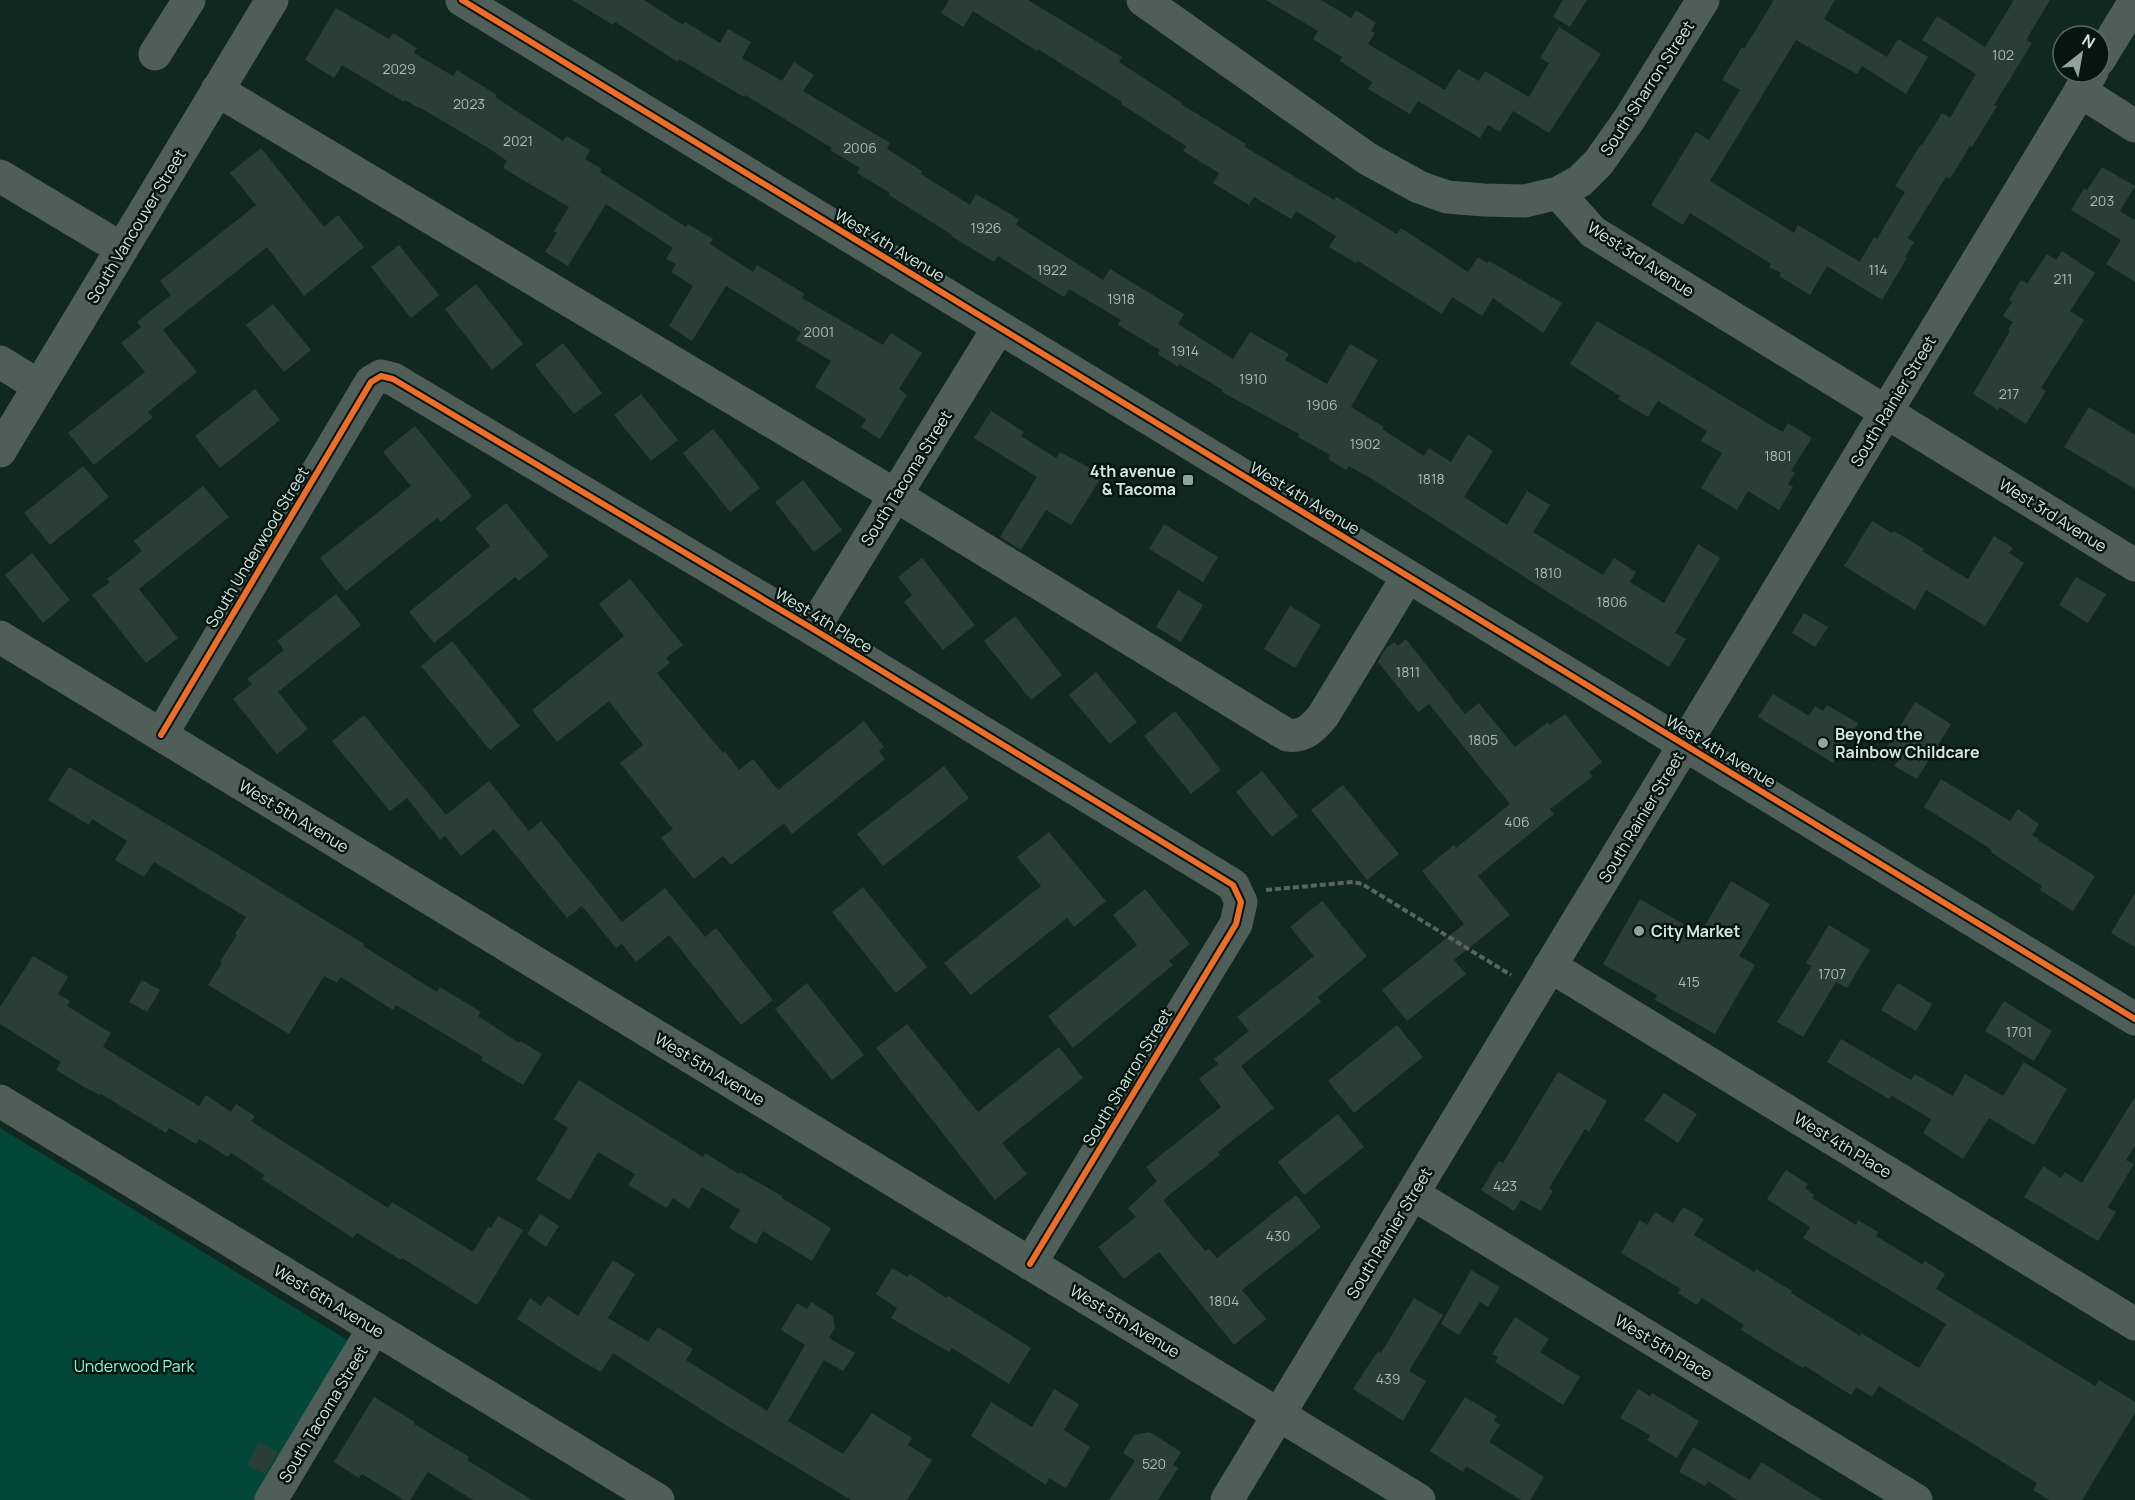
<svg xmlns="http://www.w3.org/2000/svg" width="2135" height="1500" font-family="Manrope,sans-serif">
<rect width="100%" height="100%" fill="#112821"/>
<path fill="#024737" d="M 0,1128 L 354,1344 L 262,1500 L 0,1500 Z"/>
<path fill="#2b3d37" d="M 572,0 L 644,0 L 683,25 L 685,22 L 720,43 L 728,29 L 751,42 L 742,58 L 782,81 L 794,62 L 814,75 L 803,91 L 890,143 L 887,149 L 922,171 L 921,174 L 970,205 L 976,194 L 1019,219 L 1016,225 L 1103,280 L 1110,269 L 1184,314 L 1178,324 L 1233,359 L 1250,332 L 1289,354 L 1285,360 L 1327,384 L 1350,344 L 1378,360 L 1351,407 L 1384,427 L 1382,429 L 1424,456 L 1429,448 L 1451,462 L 1468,434 L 1493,451 L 1464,497 L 1507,525 L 1527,491 L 1550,505 L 1533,532 L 1603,575 L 1614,558 L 1636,572 L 1630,582 L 1664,603 L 1698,544 L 1720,558 L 1675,633 L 1686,639 L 1669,667 L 1543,589 L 1372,479 L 1349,466 L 1346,470 L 1328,459 L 1330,455 L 1298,437 L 1299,434 L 1222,392 L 1223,390 L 1179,364 L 1178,367 L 1158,354 L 1160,350 L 1118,325 L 1121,320 L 1069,289 L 1064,297 L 998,256 L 994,262 L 951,236 L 952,235 L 889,195 L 890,193 L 857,173 L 860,168 L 830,150 L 832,148 L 745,95 L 744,97 L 679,59 L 678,62 L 615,22 L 613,25 Z
M 949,0 L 1028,0 L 1122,57 L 1119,62 L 1182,103 L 1181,104 L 1246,144 L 1245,147 L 1334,200 L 1336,197 L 1397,234 L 1401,228 L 1468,272 L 1478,257 L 1487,263 L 1489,261 L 1562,303 L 1543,333 L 1493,298 L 1482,316 L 1452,297 L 1442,314 L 1358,261 L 1356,263 L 1329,247 L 1336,236 L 1296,211 L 1291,219 L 1254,197 L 1249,205 L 1213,183 L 1219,173 L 1183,151 L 1186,146 L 1121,104 L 1122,102 L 1038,49 L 1037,51 L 973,11 L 963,27 L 941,13 Z
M 1266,0 L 1321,0 L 1351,18 L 1356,10 L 1376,23 L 1371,31 L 1375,33 L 1368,44 L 1445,90 L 1458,69 L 1479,81 L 1485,71 L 1529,97 L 1549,63 L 1540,58 L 1559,27 L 1601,54 L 1549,133 L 1513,111 L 1500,132 L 1488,125 L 1480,138 L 1418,101 L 1410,114 L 1368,89 L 1372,82 L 1340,61 L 1342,57 L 1313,39 L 1318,31 Z
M 1563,0 L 1587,0 L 1570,27 L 1553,17 Z
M 1774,0 L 1835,0 L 1824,19 L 1887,57 L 1898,39 L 1928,57 L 1906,94 L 1862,66 L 1857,74 L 1796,40 L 1710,181 L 1794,233 L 1798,225 L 1860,262 L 1874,237 L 1877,239 L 1905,192 L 1895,186 L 1921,144 L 1922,145 L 1942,113 L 1950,118 L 1976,74 L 1922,40 L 1937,16 L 1985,47 L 2014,0 L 2050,0 L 2026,40 L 2032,43 L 1994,105 L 1997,106 L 1972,147 L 1970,146 L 1950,179 L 1946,177 L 1908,238 L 1914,242 L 1905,257 L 1907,258 L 1882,300 L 1827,266 L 1810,295 L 1779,276 L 1781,273 L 1769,267 L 1771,264 L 1690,213 L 1683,225 L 1651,205 L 1696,132 L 1709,140 L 1740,90 L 1722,80 L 1742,47 L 1744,49 Z
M 336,8 L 389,39 L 393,33 L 417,48 L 414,53 L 453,76 L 457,70 L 497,95 L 495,97 L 563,141 L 566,136 L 590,150 L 585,159 L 602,169 L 600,172 L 686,227 L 688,224 L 713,239 L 710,244 L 753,272 L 757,265 L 805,294 L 802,298 L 883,345 L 891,333 L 922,353 L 899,389 L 907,395 L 880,439 L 861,427 L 866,419 L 815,387 L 831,361 L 796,340 L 801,332 L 726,286 L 692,341 L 669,326 L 693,286 L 671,272 L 676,264 L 666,259 L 673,248 L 606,204 L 568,266 L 545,252 L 557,233 L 554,231 L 569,207 L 503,168 L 507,161 L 490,149 L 419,107 L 419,108 L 405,100 L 404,102 L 342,65 L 334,78 L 305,60 Z
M 261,148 L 324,227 L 338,215 L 364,247 L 304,296 L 267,247 L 163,330 L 197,372 L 148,412 L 153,417 L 94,465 L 68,433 L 145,372 L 121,343 L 141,327 L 137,322 L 171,295 L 160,281 L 256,205 L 230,173 Z
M 2102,167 L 2135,186 L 2120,211 L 2134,220 L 2135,218 L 2135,282 L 2106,264 L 2121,240 L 2071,210 L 2084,188 L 2087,190 Z
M 399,245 L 439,295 L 411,318 L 371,267 Z
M 2062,251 L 2095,273 L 2070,311 L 2084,320 L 2041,388 L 2046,391 L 2026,424 L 2000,407 L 1998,410 L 1973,394 L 2010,331 L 2008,330 L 2013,322 L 2003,316 L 2012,302 L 2009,300 L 2021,280 L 2027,284 L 2047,254 L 2056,260 Z
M 476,284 L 523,344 L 492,370 L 445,309 Z
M 273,304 L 311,350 L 284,372 L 246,325 Z
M 1597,321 L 1654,354 L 1772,426 L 1783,432 L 1788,423 L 1812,438 L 1791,471 L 1795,473 L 1788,484 L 1793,487 L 1779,510 L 1748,491 L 1737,510 L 1701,488 L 1722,453 L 1701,441 L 1707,431 L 1658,401 L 1648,417 L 1618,399 L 1620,396 L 1570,364 Z
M 563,343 L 602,393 L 574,414 L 535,365 Z
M 255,389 L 280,420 L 220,468 L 195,436 Z
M 641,394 L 678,440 L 651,461 L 614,415 Z
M 2089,407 L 2135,435 L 2135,489 L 2064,447 Z
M 991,411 L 1024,432 L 1021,436 L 1056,458 L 1060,452 L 1103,475 L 1071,525 L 1046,510 L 1021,550 L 1000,537 L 1037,477 L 974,438 Z
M 415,426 L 472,496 L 441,522 L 437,518 L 346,591 L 320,558 L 411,486 L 383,452 Z
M 713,429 L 760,488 L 730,512 L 683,453 Z
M 83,466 L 109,497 L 50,545 L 24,513 Z
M 803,480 L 842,530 L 814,552 L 775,502 Z
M 203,486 L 229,517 L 139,589 L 178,638 L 146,663 L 92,595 L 110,582 L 107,579 L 142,551 L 134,541 Z
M 506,503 L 549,556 L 519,581 L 515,577 L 434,643 L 409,612 L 490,546 L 475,528 Z
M 1872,521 L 1892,533 L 1894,531 L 1924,549 L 1922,551 L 1968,579 L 1994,536 L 2013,548 L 2009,553 L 2024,563 L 1985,626 L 1926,590 L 1915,610 L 1844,566 Z
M 1164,524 L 1218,557 L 1203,582 L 1149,549 Z
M 32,553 L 70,600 L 43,623 L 5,575 Z
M 922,558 L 975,625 L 943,650 L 904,602 L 912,595 L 898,577 Z
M 2076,577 L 2106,594 L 2088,623 L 2059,605 Z
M 630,579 L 683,645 L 666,658 L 670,663 L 657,673 L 723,753 L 725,751 L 739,770 L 753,759 L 778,790 L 864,721 L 884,747 L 879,751 L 885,759 L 792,834 L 784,823 L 731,865 L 723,856 L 694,879 L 661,838 L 673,829 L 620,763 L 643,745 L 609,701 L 557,742 L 532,710 L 624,636 L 599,604 Z
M 1178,590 L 1203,605 L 1181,642 L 1156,627 Z
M 336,594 L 361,625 L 278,692 L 308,729 L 277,754 L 233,699 L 252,684 L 247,679 L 284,650 L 277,641 Z
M 1290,606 L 1321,625 L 1295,668 L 1264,649 Z
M 1804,613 L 1828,627 L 1815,647 L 1792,633 Z
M 1015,616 L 1062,675 L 1031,700 L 984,641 Z
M 1406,639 L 1465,714 L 1479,703 L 1515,747 L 1548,722 L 1550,725 L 1565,714 L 1602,762 L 1589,772 L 1592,777 L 1550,809 L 1554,814 L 1478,876 L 1510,915 L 1454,960 L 1466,974 L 1407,1021 L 1382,990 L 1464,924 L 1422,871 L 1454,845 L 1456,848 L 1510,804 L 1429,704 L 1418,712 L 1378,662 L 1386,648 L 1394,642 L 1398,646 Z
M 452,641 L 520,726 L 490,750 L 421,666 Z
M 1096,672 L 1137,722 L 1110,744 L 1069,695 Z
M 1773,694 L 1809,716 L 1815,706 L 1823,711 L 1827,705 L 1858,723 L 1833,763 L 1758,717 Z
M 1915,702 L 1951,724 L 1917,779 L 1894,766 L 1898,761 L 1884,752 Z
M 1175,711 L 1221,770 L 1191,794 L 1144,736 Z
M 364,715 L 446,815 L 489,781 L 529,831 L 541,821 L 622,922 L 665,888 L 705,937 L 716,928 L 773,1000 L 741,1025 L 669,935 L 636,962 L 622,944 L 616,948 L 582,906 L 567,918 L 494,829 L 461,856 L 445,836 L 440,840 L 407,798 L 390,811 L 332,741 Z
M 944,766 L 969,798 L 883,866 L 857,834 Z
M 69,767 L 217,854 L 364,944 L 363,946 L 437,992 L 440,987 L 481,1012 L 478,1016 L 519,1043 L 520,1041 L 542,1054 L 523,1085 L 481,1060 L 483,1057 L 396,1005 L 393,1010 L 341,977 L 337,983 L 324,976 L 289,1034 L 208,985 L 222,963 L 220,961 L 237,935 L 235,934 L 246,917 L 154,862 L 144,877 L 115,860 L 127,841 L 92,819 L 89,825 L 48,800 Z
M 1262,771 L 1298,816 L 1272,837 L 1236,792 Z
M 1941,779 L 2010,821 L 2018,809 L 2039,824 L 2032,835 L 2039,839 L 2038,840 L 2095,876 L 2073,911 L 2040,890 L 2042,886 L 1991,852 L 1992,850 L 1924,807 Z
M 1343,785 L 1399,854 L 1367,880 L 1311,810 Z
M 1049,832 L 1106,901 L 1074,927 L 1067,918 L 971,995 L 944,963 L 1041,886 L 1017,857 Z
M 1731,881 L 1770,904 L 1739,956 L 1755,965 L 1715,1034 L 1655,1000 L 1657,995 L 1603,964 L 1640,899 L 1700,934 Z
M 863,887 L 927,967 L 896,993 L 832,912 Z
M 1145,889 L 1190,944 L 1169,961 L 1173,965 L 1073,1048 L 1048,1016 L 1137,945 L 1113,915 Z
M 2135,893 L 2135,947 L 2111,933 Z
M 1322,901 L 1367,956 L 1318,997 L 1321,1002 L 1241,1066 L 1274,1108 L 1218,1152 L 1220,1155 L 1163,1200 L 1205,1251 L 1209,1249 L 1217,1258 L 1296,1195 L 1321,1227 L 1242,1290 L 1266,1319 L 1234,1345 L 1159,1252 L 1124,1279 L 1098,1247 L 1136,1217 L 1128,1208 L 1157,1181 L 1146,1167 L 1221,1107 L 1199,1079 L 1218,1064 L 1214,1059 L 1249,1031 L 1237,1017 L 1314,956 L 1290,927 Z
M 1829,925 L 1870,950 L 1847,988 L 1836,982 L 1803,1037 L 1777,1022 L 1812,966 L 1806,963 Z
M 33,956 L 68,977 L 58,994 L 70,1001 L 67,1006 L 111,1033 L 103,1047 L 199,1106 L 206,1095 L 231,1112 L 236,1104 L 255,1116 L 251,1121 L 388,1208 L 392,1202 L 473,1252 L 488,1227 L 491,1228 L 498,1216 L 523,1230 L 477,1305 L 402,1258 L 401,1260 L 357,1233 L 353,1238 L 262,1179 L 265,1175 L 231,1153 L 228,1157 L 199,1139 L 196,1144 L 169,1128 L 166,1133 L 101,1094 L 100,1095 L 84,1087 L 56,1070 L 61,1062 L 0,1024 L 0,1007 Z
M 142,980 L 160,990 L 147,1012 L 129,1002 Z
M 807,983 L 864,1055 L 832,1080 L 775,1009 Z
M 1898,983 L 1932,1004 L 1916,1031 L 1881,1010 Z
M 2004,1001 L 2052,1031 L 2034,1061 L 1985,1031 Z
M 907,1024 L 978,1112 L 1059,1047 L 1083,1078 L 1002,1143 L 1027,1174 L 995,1200 L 876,1048 Z
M 1397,1025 L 1423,1057 L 1354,1113 L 1328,1081 Z
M 1841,1039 L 1911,1080 L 1915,1074 L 1953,1096 L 1965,1074 L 2003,1096 L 2024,1062 L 2067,1089 L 2034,1145 L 1989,1118 L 1963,1159 L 1923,1133 L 1931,1120 L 1929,1118 L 1891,1095 L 1889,1099 L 1827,1062 Z
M 1558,1072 L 1607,1101 L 1589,1132 L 1585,1129 L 1549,1188 L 1553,1191 L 1541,1211 L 1521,1200 L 1514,1211 L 1481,1190 L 1499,1161 L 1503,1163 Z
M 579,1080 L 703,1157 L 705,1153 L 739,1174 L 740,1172 L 782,1196 L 782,1198 L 831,1228 L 812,1261 L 763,1231 L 756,1244 L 729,1228 L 740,1210 L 702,1187 L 689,1209 L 673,1198 L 667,1208 L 628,1185 L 635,1174 L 598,1152 L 570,1200 L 536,1180 L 568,1128 L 554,1119 Z
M 1664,1093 L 1697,1114 L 1678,1143 L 1644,1120 Z
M 2135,1097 L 2135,1146 L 2126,1160 L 2134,1164 L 2108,1207 L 2116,1212 L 2098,1241 L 2024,1197 L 2043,1166 L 2061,1178 L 2065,1172 L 2082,1183 Z
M 1338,1114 L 1364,1147 L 1304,1195 L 1278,1162 Z
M 1786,1170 L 1808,1184 L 1805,1188 L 1814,1195 L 1812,1198 L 1856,1225 L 1858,1220 L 1878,1232 L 1876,1236 L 1922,1264 L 1925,1261 L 1945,1274 L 1936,1289 L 2095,1386 L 2099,1380 L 2135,1402 L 2135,1413 L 2082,1500 L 2049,1500 L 2033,1490 L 2037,1483 L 1879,1386 L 1872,1397 L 1856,1387 L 1851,1395 L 1805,1366 L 1803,1368 L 1741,1330 L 1744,1325 L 1702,1298 L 1697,1305 L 1678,1293 L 1681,1289 L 1621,1253 L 1640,1220 L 1647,1225 L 1655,1212 L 1673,1223 L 1683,1207 L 1704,1219 L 1694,1235 L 1754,1272 L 1756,1269 L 1792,1291 L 1791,1293 L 1860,1336 L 1861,1333 L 1919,1368 L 1946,1324 L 1803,1238 L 1810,1227 L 1767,1199 Z
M 540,1214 L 559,1226 L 546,1247 L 527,1234 Z
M 613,1260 L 635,1274 L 608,1318 L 648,1342 L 658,1327 L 693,1349 L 686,1360 L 767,1411 L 805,1345 L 781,1330 L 797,1303 L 807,1309 L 811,1302 L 833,1316 L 835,1328 L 829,1338 L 855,1353 L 843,1371 L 824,1360 L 788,1421 L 843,1454 L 872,1413 L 912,1438 L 908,1445 L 932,1460 L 907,1500 L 851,1500 L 721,1422 L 613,1353 L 601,1372 L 575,1357 L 517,1319 L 530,1298 L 541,1306 L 548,1296 L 578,1316 Z
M 892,1268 L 907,1277 L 910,1274 L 946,1298 L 948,1296 L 1031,1348 L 1009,1384 L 952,1348 L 949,1352 L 891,1318 L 897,1308 L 876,1294 Z
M 1471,1270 L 1500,1287 L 1488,1307 L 1480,1302 L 1459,1335 L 1441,1324 Z
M 1414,1298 L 1443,1315 L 1409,1371 L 1426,1381 L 1403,1421 L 1353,1389 L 1378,1351 L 1381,1353 Z
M 1515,1317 L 1549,1339 L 1540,1352 L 1580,1377 L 1563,1405 L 1495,1362 L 1498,1357 L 1492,1354 Z
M 1054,1389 L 1079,1404 L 1064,1430 L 1090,1447 L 1066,1488 L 1049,1478 L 1046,1485 L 971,1436 L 991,1402 L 1032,1427 Z
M 1638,1389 L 1650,1396 L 1652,1393 L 1699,1421 L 1677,1458 L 1647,1440 L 1650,1435 L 1620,1418 Z
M 374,1397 L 415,1422 L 414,1424 L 469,1457 L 467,1460 L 532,1500 L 473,1500 L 428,1472 L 410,1500 L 404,1500 L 362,1474 L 359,1478 L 334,1462 Z
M 1465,1397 L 1497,1416 L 1494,1421 L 1500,1425 L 1489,1442 L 1544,1477 L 1530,1500 L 1521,1500 L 1466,1466 L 1463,1472 L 1430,1451 Z
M 1150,1432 L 1181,1452 L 1173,1465 L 1178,1468 L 1158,1500 L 1109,1500 L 1135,1461 L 1123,1453 L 1134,1435 Z
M 259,1442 L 278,1452 L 265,1474 L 247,1465 Z
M 1693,1447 L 1750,1480 L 1761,1463 L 1763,1463 L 1822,1500 L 1737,1500 L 1708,1481 L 1705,1486 L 1679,1472 Z"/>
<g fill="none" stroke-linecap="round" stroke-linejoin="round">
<path stroke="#576460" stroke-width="4" stroke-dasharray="6 3" stroke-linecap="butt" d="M 1266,890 L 1353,882 L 1362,884 L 1511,975"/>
<path stroke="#4f5e58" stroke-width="33" d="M 462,0 L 2135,1019
M 1143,0 L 1368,159 L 1419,187 L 1447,197 L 1484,200 L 1525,201 L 1558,193 L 1593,232 L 2135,565
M 155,54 L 189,0
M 2099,60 L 2135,1
M 217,90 L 895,495 L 1287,735 C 1303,738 1313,728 1323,716 L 1408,576
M 2080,91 L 2135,126
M 0,176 L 122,249
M 1558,193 L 1580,181 L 1599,162 L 1630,118 L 1703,0
M 0,362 L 39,386
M 0,451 L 272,0
M 813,629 L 999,327
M 0,637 L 1419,1500
M 161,735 L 371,382 L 381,376 L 393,379 L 813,629 L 1233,885 L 1241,902 L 1236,924 L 1030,1264
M 1550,966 L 2135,1324
M 0,1101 L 658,1500
M 1413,1194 L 1916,1500
M 271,1500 L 374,1328
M 1227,1500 L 2092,72"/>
<g stroke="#061510" stroke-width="10">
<path id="cycleway" d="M 462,0 L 2135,1019
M 161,735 L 371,382 L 381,376 L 393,379 L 813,629 L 1233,885 L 1241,902 L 1236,924 L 1030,1264"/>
</g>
<use href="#cycleway" stroke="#ee6e29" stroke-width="6"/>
</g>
<g fill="#8ea49c" stroke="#061510" stroke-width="2">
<rect x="1182" y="474" width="12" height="12" rx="3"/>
<circle cx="1823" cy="743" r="6"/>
<circle cx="1639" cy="931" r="6"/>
</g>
<g text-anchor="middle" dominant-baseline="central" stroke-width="5" stroke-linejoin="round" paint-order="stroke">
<g font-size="14" fill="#a8bcb5">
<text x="2003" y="54">102</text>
<text x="399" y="68">2029</text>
<text x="469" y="103">2023</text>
<text x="518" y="140">2021</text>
<text x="860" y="147">2006</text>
<text x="2102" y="200">203</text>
<text x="986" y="227">1926</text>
<text x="1052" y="269">1922</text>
<text x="1878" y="269">114</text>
<text x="2063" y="278">211</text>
<text x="1121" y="298">1918</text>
<text x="819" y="331">2001</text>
<text x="1185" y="350">1914</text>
<text x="1253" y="378">1910</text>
<text x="2009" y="393">217</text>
<text x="1322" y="404">1906</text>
<text x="1365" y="443">1902</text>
<text x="1778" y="455">1801</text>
<text x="1431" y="478">1818</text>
<text x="1548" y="572">1810</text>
<text x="1612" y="601">1806</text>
<text x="1408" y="671">1811</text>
<text x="1483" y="739">1805</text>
<text x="1517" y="821">406</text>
<text x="1832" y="973">1707</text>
<text x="1689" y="981">415</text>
<text x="2019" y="1031">1701</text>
<text x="1505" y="1185">423</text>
<text x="1278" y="1235">430</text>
<text x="1224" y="1300">1804</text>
<text x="1388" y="1378">439</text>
<text x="1154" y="1463">520</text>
</g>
<g font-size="16" fill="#d2e7df" stroke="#061510">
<text transform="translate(1647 88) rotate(-57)">South Sharron Street</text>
<text transform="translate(136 226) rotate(-59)">South Vancouver Street</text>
<text transform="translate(890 245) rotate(31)">West 4th Avenue</text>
<text transform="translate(1641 259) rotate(33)">West 3rd Avenue</text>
<text transform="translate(1893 401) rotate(-59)">South Rainier Street</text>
<text transform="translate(906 478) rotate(-58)">South Tacoma Street</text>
<text transform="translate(1305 498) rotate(31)">West 4th Avenue</text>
<text transform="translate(2053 515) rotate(32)">West 3rd Avenue</text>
<text transform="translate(257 547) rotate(-59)">South Underwood Street</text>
<text transform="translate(824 620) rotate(31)">West 4th Place</text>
<text transform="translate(1721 751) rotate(31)">West 4th Avenue</text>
<text transform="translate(294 816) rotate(31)">West 5th Avenue</text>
<text transform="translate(1641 817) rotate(-59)">South Rainier Street</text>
<text transform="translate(710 1069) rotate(31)">West 5th Avenue</text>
<text transform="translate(1127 1077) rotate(-59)">South Sharron Street</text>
<text transform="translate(1843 1145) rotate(31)">West 4th Place</text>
<text transform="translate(1389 1233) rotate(-59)">South Rainier Street</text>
<text transform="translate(329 1301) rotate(31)">West 6th Avenue</text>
<text transform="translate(1125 1321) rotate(31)">West 5th Avenue</text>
<text transform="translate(1664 1347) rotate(31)">West 5th Place</text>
<text transform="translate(323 1414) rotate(-59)">South Tacoma Street</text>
</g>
<g font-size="16" font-weight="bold" fill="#d2e7df" stroke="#061510" text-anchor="start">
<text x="1176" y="471" text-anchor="end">4th avenue<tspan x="1176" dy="18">&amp; Tacoma</tspan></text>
<text x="1835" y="734">Beyond the<tspan x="1835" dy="18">Rainbow Childcare</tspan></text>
<text x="1651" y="931">City Market</text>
</g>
<g font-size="16" fill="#83fad4" stroke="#061510">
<text x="134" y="1366">Underwood Park</text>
</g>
</g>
<g transform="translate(2081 54) rotate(31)"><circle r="28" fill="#061510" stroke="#586963" stroke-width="1.5"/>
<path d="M0-4.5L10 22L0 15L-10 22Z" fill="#8ea49c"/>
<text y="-9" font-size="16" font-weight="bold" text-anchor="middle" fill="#d2e7df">N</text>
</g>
</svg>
